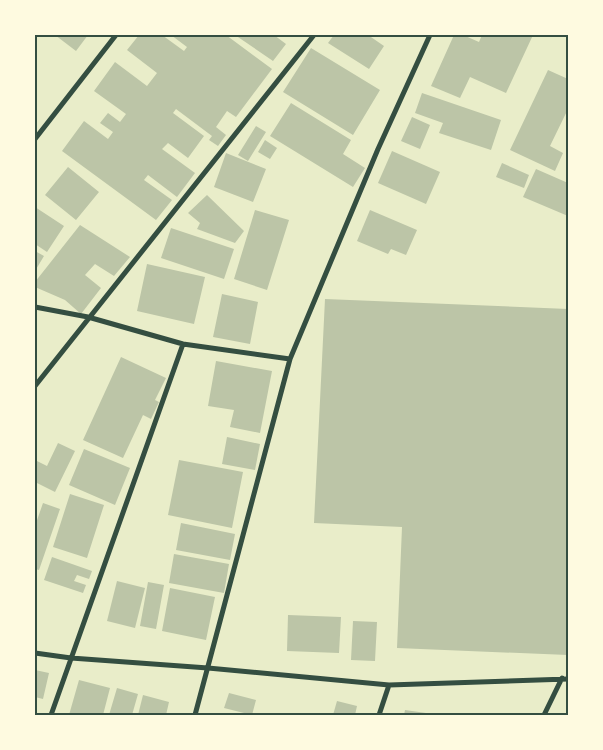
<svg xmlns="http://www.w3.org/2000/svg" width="603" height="750" font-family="Commissioner,sans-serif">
<rect width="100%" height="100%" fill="#e9edc9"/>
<path fill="#bcc5a7" d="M 55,35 L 88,35 L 76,51 Z
M 139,35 L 162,35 L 184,51 L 187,47 L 171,35 L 226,35 L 272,69 L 236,117 L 227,111 L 216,127 L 226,135 L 218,146 L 209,140 L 212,136 L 176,109 L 173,113 L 204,136 L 188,158 L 168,143 L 162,149 L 195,173 L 177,197 L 148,175 L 144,180 L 172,200 L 156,220 L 62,151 L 84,121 L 108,139 L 113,132 L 100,123 L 108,113 L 120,122 L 126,114 L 94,91 L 115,62 L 147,86 L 157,73 L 127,50 Z
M 235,35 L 274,35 L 286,44 L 273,61 Z
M 334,35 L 368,35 L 384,46 L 369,69 L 328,43 Z
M 454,35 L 463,35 L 479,42 L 482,35 L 533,35 L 506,93 L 470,77 L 460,98 L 431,86 Z
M 311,48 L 380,90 L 353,135 L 283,92 Z
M 548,70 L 568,79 L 568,109 L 550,146 L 563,153 L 555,171 L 510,150 Z
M 422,93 L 501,120 L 491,150 L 439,133 L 443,123 L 415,113 Z
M 291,103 L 351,140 L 343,154 L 365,168 L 353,187 L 270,136 Z
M 412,117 L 430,125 L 420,149 L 401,141 Z
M 256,126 L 266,132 L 248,161 L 238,155 Z
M 265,140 L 277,148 L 270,159 L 258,152 Z
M 392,151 L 440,172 L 426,204 L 378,183 Z
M 226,153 L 266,169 L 253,202 L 214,187 Z
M 502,163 L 529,175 L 524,188 L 496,177 Z
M 68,167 L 99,192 L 76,220 L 45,195 Z
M 536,169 L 568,183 L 568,216 L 523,197 Z
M 207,195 L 244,231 L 235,243 L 197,229 L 200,223 L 188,213 Z
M 35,207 L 64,226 L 47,252 L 35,244 Z
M 255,210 L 289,220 L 267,290 L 234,279 Z
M 370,210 L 417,230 L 406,255 L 391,249 L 388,254 L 357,241 Z
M 80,225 L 130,257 L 114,276 L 95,264 L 85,275 L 101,288 L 81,314 L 65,300 L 35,287 L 35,282 Z
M 171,228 L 234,249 L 224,279 L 161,258 Z
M 35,251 L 44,256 L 35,271 Z
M 147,264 L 205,277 L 194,324 L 137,311 Z
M 222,294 L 258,302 L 250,344 L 213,337 Z
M 325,299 L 568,309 L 568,655 L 397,648 L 402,527 L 314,523 Z
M 121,357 L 166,378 L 155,400 L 159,402 L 151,419 L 143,415 L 123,458 L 83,440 Z
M 216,361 L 272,371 L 260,433 L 230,427 L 234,410 L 208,406 Z
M 227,437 L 260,444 L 255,470 L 222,464 Z
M 58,443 L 75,451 L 55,492 L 35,482 L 35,460 L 47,466 Z
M 84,449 L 130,468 L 115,505 L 69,485 Z
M 179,460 L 243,472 L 232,528 L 168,515 Z
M 70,494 L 104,505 L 87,558 L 53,547 Z
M 43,503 L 60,509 L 39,570 L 35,569 L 35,526 Z
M 181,523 L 235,534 L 230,560 L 176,550 Z
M 174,554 L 229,564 L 224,593 L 169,583 Z
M 52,557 L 92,571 L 89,579 L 77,575 L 74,581 L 86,585 L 83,593 L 44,580 Z
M 117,581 L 145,588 L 135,628 L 107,621 Z
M 148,582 L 164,585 L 156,629 L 140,626 Z
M 170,588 L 215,597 L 206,640 L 162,631 Z
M 288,615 L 341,617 L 339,653 L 287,651 Z
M 353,621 L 377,622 L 375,661 L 351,660 Z
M 35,670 L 49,673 L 43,699 L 35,697 Z
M 79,680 L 110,688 L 103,715 L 69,715 Z
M 117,688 L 138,694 L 132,715 L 109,715 Z
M 229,693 L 256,700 L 252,715 L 224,708 Z
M 143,695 L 169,702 L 166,715 L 138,715 Z
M 337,701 L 357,706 L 355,715 L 333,715 Z
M 405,710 L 433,714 L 433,715 L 404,715 Z"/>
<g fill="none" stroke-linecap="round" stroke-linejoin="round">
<path stroke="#344e41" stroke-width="5" d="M 35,139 L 116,35
M 35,307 L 88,317 L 183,344 L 290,359
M 35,386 L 314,35
M 35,653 L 71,658 L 208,668 L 389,685 L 568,679
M 51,715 L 183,344
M 195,715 L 290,359 L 378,149 L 430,35
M 379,715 L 389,685
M 544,715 L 562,678"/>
</g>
<rect width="603" height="750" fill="none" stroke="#fefae0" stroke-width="72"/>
<rect x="36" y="36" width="531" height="678" fill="none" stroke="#344e41" stroke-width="2"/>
</svg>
